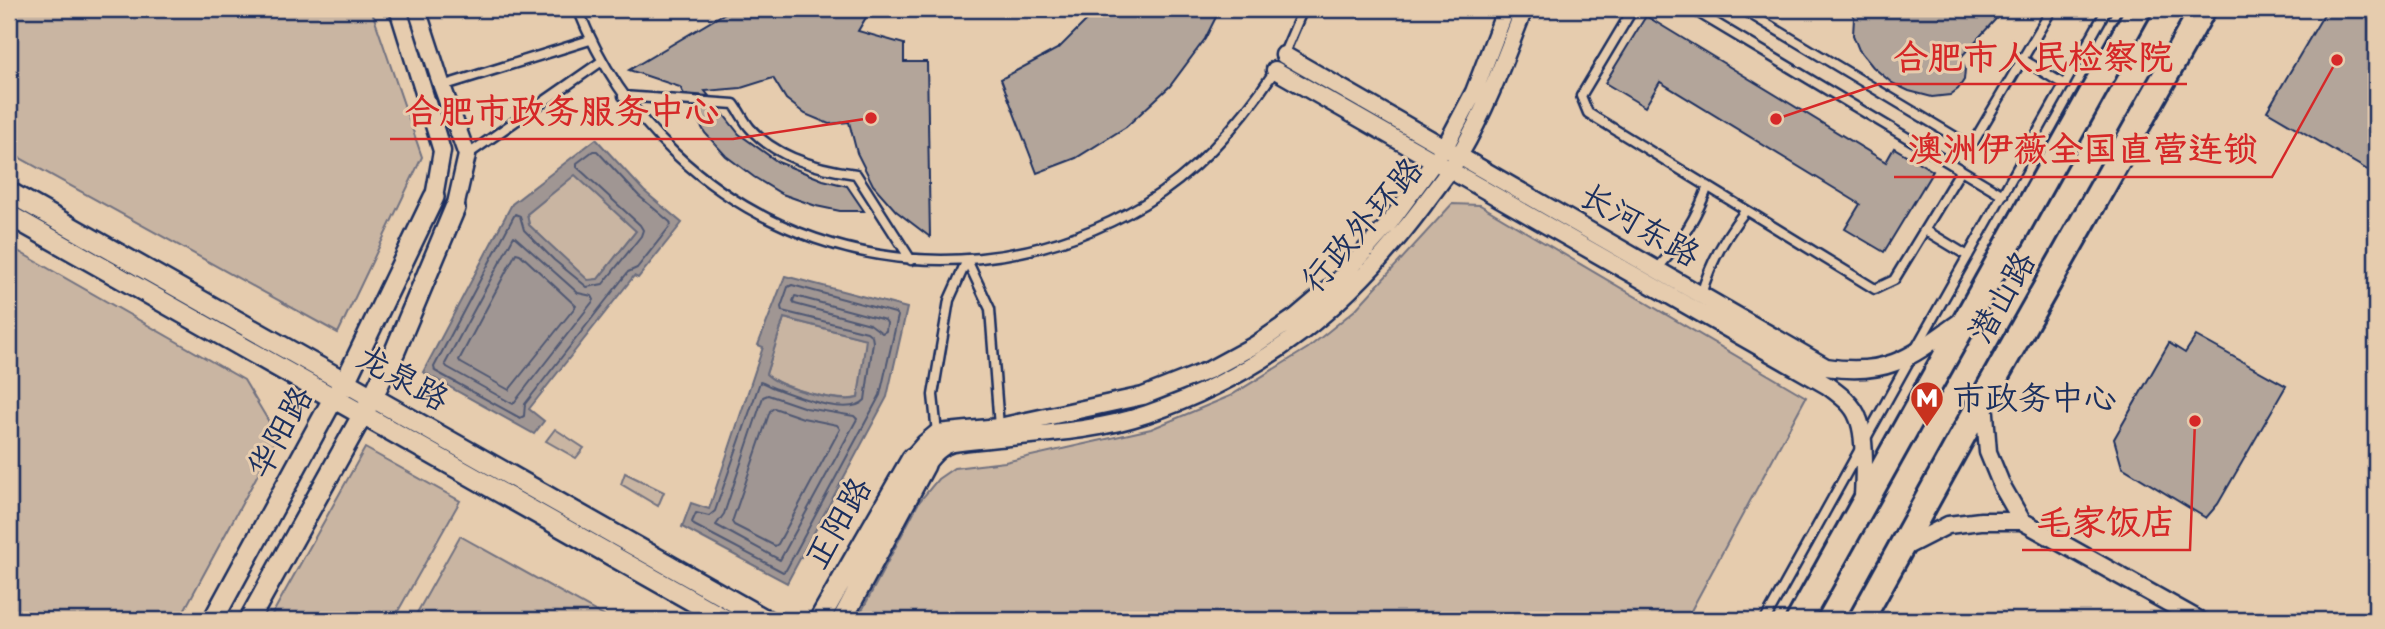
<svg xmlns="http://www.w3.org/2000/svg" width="2385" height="629" font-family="Caveat,'LXGW WenKai TC',sans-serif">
<rect width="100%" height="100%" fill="#e6ccae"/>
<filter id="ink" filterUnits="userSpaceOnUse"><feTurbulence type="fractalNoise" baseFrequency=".0143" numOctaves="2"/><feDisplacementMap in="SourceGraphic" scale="14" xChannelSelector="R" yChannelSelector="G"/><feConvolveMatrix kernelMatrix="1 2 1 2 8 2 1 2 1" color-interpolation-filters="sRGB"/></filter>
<g filter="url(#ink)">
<path fill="#c9b5a2" stroke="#727280" stroke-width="2" d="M 9,9 L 371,9 L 422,157 L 338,333 L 9,152 Z
M 575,174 L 636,231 L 598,279 L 588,281 L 529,225 L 527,214 Z
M 1452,204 L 1480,205 L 1806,397 L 1686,620 L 857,620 L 919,502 L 938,479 L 954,468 L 1005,462 L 1151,429 L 1230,396 L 1308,348 L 1355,310 Z
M 9,246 L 244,380 L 278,437 L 179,620 L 9,620 Z
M 784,318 L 867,339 L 858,398 C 839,403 780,388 766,374 Z
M 555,429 L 584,448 L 576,458 L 546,441 Z
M 365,448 L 460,501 L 393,620 L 269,620 Z
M 625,473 L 664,492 L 658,506 L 621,484 Z
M 460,536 L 611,620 L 413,620 Z"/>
<path fill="#a09693" stroke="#6b6d7e" stroke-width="2" fill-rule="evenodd" d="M 596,139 L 644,191 L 682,223 L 638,278 L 634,276 L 529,409 L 544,421 L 534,434 L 423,372 L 512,204 ZM 575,175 L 636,231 L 598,279 L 588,280 L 529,225 L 527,214 Z
M 785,276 L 907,308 L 887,397 L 787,583 L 682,527 L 691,503 L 709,509 L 763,347 L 758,345 ZM 784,318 L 866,339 L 858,398 C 839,404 780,388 766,374 Z"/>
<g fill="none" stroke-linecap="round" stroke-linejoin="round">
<path stroke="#505873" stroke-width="2" d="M 593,151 L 597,151 L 639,196 L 670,222 L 671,225 L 637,268 L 628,272 L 525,404 L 524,416 L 520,418 L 435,371 L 434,367 L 515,214 L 520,216 L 524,230 L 554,260 L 587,287 L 603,284 L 641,236 L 643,230 L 640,225 L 577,167 L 577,163 Z
M 514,236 L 578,293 L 592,296 L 594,300 L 513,404 L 447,367 L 445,364 Z
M 516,253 L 520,254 L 576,306 L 509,390 L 461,363 L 459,360 Z
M 792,285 L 895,313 L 898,316 L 880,395 L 786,570 L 783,572 L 694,525 L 692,522 L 696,513 L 709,516 L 715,511 L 760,382 C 765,383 768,386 774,388 C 794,395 849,418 865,400 L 873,342 L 872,336 L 867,332 L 782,311 L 781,307 L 788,287 Z
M 795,296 L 885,320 L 887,323 L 886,331 L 882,333 L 870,324 L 795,304 L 793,301 Z
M 768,395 L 806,408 L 854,416 L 857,419 L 780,560 L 716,525 L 724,514 L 763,397 Z
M 774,408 L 803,418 L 837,425 L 840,429 L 778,544 L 775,546 L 734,525 L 732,522 L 770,411 Z"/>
</g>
<path fill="#b3a59a" stroke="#1b2f5e" stroke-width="2" d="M 732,9 L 871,9 L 858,31 L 904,44 L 904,62 L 927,62 L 930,237 L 896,211 L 873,185 L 857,153 L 849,122 L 829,124 L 805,114 L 786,99 L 773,78 L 741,88 L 705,91 L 709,96 L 684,94 L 680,87 L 629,70 Z
M 1098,9 L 1220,9 L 1205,39 L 1170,86 L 1126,127 L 1076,158 L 1037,173 L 1001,79 L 1059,48 Z
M 1850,9 L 2005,9 L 1961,57 L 1965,69 L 1964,80 L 1958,89 L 1950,95 L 1932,97 L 1909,91 L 1892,83 L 1873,67 L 1859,50 L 1853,35 L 1854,18 Z
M 2327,9 L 2376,9 L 2376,175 L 2267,111 Z
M 1646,16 L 1886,162 L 1894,148 L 1933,171 L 1884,252 L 1845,229 L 1860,204 L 1660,82 L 1645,107 L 1605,83 Z
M 691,108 L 720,110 L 739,134 L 778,162 L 823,180 L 847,186 L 864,211 L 840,211 L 816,206 L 782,194 L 754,177 L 726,156 L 705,133 Z
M 2196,336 L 2286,386 L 2218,504 L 2206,518 L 2122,467 L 2114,439 L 2169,343 L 2185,353 Z"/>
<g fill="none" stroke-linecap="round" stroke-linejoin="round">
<g stroke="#1b2f5e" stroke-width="13">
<path id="service" d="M 578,9 C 667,236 933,329 1144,204 C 1199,171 1241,122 1276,69
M 1633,9 L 1581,96 L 1588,113 L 1875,289 L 1894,280 L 1961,170
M 1692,9 L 2003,195
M 1742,9 L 1964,142 L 1974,141 L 2052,9
M 1282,58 L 1303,9
M 2022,59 L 2065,85
M 442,86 L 590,40
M 623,96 L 734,104 C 740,112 744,121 750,128 C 776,158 818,169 856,174 L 911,260
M 467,155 L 602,61
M 1925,230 L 1968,256
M 1657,269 C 1680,244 1696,219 1708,186
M 1701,295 C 1710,263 1725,236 1746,210
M 1916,348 L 2107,9
M 937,433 L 933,395 L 949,300 L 967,260 L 990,309 L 999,427
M 1765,620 L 1910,359"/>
</g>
<g stroke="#1b2f5e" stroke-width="21">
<path id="minor" d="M 398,9 L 442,151 L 434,197
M 417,9 L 442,86 L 467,155 L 455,208
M 1284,55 L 1826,367 C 1889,377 1912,356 1961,321
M 1275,70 L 1828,386 C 1840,395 1853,404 1858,418 C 1866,436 1864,477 1863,497
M 912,458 L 925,443 L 937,433 L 999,427 L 1143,396 L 1209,370 L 1255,345 L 1296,317 L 1337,282 L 1387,226 L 1445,147 L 1474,92 L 1506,9
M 925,465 C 933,455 940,446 953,443 C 1017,434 1086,435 1147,414 C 1265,374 1349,305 1423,206 C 1435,189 1449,173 1460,154 C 1487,108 1505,58 1524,9
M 2022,521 L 2199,620
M 1903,548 L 1948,525 L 1981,521 L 2022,521 L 2002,486 L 1988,452 L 1984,401"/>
</g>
<g stroke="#1b2f5e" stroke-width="24">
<path id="tertiary" d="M 9,192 L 766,620
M 9,215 L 726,620
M 213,620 L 333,399 L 345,382 L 434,197
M 249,620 L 373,396 L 395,351 L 455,208
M 819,620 L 912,458
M 842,620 L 925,465"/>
</g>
<g stroke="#1b2f5e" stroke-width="30">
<path id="primary" d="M 1799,620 L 2139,9
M 1861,620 L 1984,397 L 2203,9"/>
</g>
<use href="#service" stroke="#e6ccae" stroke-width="8"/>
<use href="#minor" stroke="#e6ccae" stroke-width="16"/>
<use href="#tertiary" stroke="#e6ccae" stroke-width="19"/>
<use href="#primary" stroke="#e6ccae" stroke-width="24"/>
</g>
</g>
<defs>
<g id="metro-pin" transform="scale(1.75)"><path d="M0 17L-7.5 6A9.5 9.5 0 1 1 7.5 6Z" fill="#c8321e" stroke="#e6ccae"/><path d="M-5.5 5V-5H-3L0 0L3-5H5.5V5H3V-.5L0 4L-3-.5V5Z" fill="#fff"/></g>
</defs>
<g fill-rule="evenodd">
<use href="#metro-pin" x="1927" y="398"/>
</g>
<g text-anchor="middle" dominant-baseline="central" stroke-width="6" stroke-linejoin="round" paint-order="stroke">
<g font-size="33" fill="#1b2f5e" stroke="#e6ccae">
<text transform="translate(1362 225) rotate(-49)">行政外环路</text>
<text transform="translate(1640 225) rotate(30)">长河东路</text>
<text transform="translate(2002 297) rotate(-60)">潜山路</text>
<text transform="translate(403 378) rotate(29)">龙泉路</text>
<text transform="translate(280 432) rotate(-61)">华阳路</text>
<text transform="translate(838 523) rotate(-60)">正阳路</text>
</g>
<g font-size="33" fill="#1b2f5e" stroke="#e6ccae" text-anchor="start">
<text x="1952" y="398">市政务中心</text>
</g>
</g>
<path fill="none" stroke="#d62828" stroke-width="2.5" d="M1776 119L1879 84H2187M871 118L733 139H390M2337 60L2272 177H1894M2195 421L2190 550H2022"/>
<g fill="#d62828" stroke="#e6ccae" stroke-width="2.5">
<circle cx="1776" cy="119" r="7"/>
<circle cx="871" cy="118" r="7"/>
<circle cx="2337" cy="60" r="7"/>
<circle cx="2195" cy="421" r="7"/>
</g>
<g font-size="35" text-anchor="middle" font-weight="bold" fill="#d62828" stroke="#e6ccae" stroke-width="6" stroke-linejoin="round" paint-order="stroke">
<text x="2033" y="69">合肥市人民检察院</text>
<text x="562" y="123">合肥市政务服务中心</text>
<text x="2083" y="161">澳洲伊薇全国直营连锁</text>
<text x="2106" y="534">毛家饭店</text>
</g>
<rect width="2385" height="629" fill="none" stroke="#e6ccae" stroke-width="35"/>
<rect x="18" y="18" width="2350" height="594" fill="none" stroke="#1b2f5e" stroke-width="2.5" filter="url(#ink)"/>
</svg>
